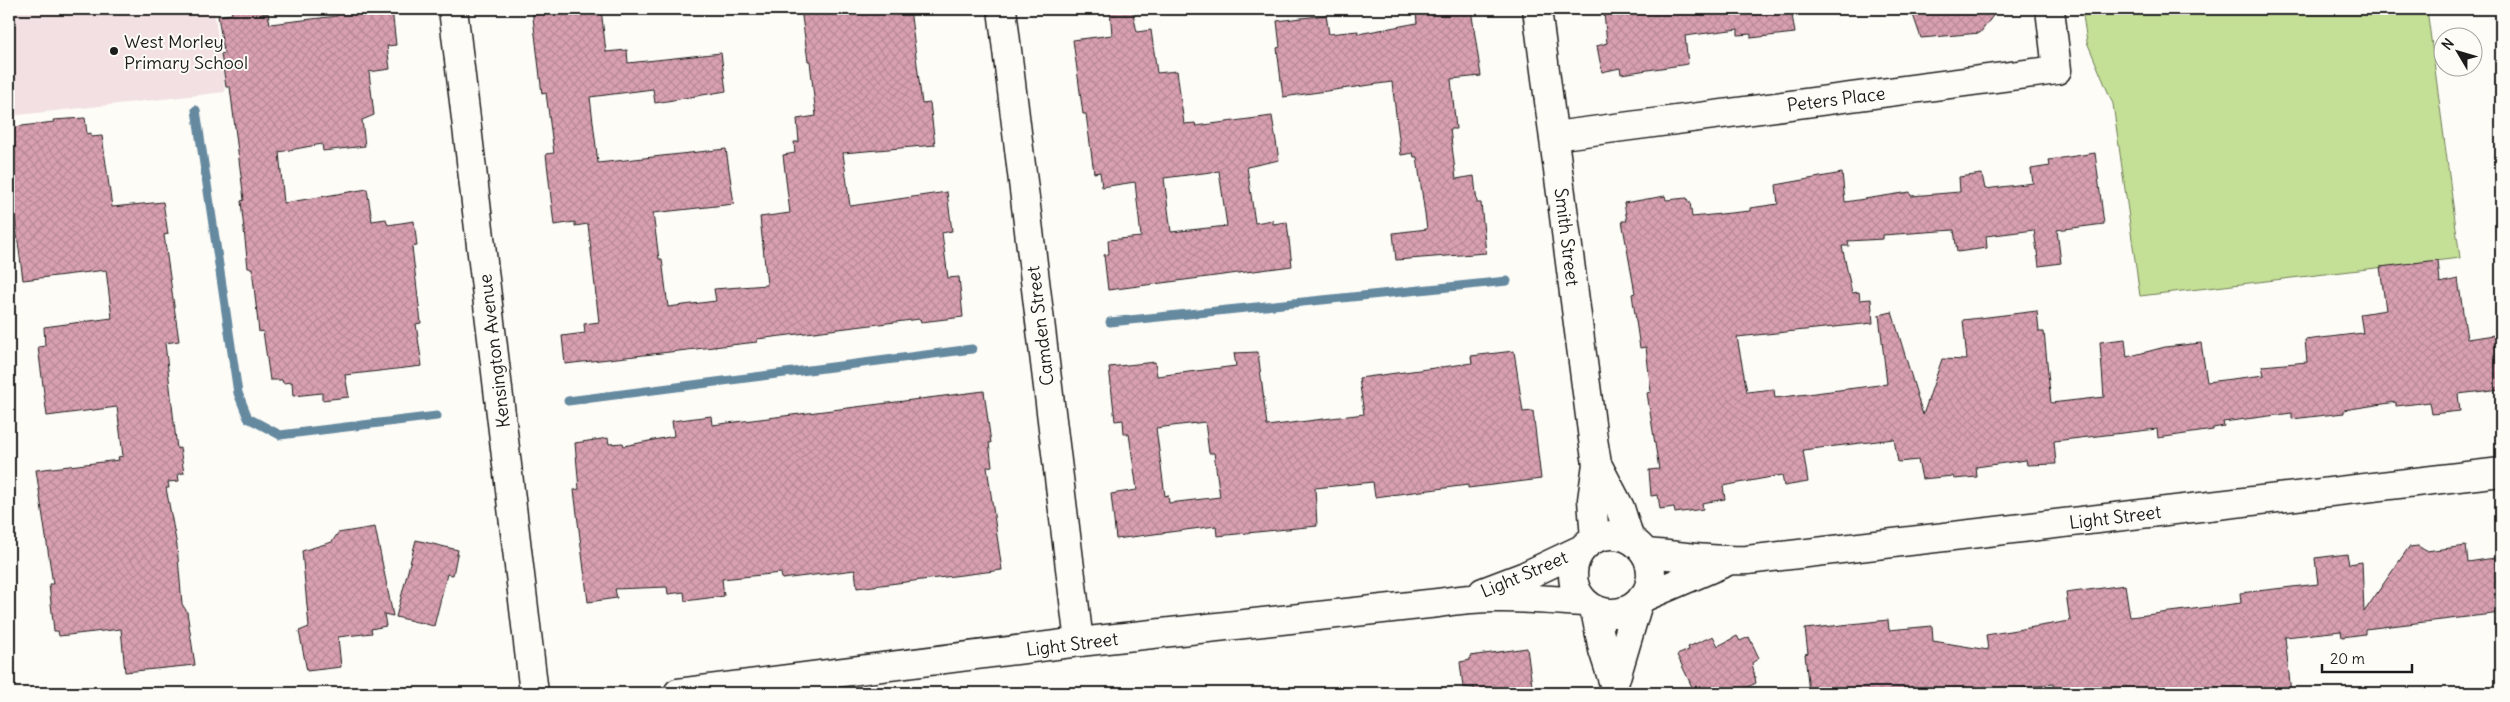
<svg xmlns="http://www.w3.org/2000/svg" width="2510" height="702" font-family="Delius,sans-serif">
<defs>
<pattern id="building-cross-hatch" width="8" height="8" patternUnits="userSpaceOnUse" patternTransform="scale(1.25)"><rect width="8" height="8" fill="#d8a0b1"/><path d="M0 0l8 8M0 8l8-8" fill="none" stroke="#b98998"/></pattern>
</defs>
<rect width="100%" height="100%" fill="#fdfcf7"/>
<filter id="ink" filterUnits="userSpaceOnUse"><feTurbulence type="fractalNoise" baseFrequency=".02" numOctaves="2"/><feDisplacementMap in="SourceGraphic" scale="10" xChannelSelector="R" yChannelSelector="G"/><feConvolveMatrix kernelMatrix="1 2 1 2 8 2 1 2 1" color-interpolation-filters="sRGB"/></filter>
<g filter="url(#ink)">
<path fill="#f2e0e2" d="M 9,9 L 214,9 L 225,92 L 9,116 Z"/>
<path fill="#c4df96" stroke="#707e59" d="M 2082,9 L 2427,9 L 2460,258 L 2140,296 L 2113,104 L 2087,42 Z"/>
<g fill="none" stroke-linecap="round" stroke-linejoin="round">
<path stroke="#65899f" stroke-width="9" d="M 196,110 L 238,393 L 248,418 L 280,435 L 437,416
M 1110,322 L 1507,281
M 568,401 L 972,349"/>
</g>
<path fill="url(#building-cross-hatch)" stroke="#1c1c1c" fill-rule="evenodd" d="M 231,9 L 262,9 L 263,14 L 268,13 L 270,24 L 337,16 L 336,11 L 350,9 L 392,9 L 396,45 L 387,46 L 390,69 L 369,72 L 374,115 L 362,120 L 365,146 L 323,151 L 322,144 L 279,152 L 284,203 L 367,189 L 372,221 L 386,219 L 388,225 L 414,221 L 417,246 L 412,247 L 421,323 L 416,324 L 422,366 L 345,375 L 349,397 L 322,400 L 322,393 L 293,396 L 292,382 L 283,383 L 282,380 L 270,380 L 263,331 L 259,332 L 252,268 L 248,268 L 241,201 L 244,200 L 230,87 L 226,87 L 221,54 L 224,53 L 218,16 L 232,14 Z
M 532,9 L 601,9 L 606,52 L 627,50 L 628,63 L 721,53 L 726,91 L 655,103 L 653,89 L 590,97 L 598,163 L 726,149 L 734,204 L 653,213 L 659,259 L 662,259 L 668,307 L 716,301 L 714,289 L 767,285 L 760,217 L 790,213 L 783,155 L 795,153 L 794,142 L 799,142 L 797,119 L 816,116 L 810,61 L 808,61 L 801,9 L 910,9 L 922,104 L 930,103 L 935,145 L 843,153 L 850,206 L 947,192 L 952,231 L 942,233 L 948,278 L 959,277 L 963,317 L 921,322 L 920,319 L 757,339 L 757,342 L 565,364 L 562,336 L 585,333 L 584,324 L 599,322 L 588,224 L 575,226 L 575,222 L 554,225 L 546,154 L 554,153 L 546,93 L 542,94 Z
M 1110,9 L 1132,9 L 1137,32 L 1151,30 L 1157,73 L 1177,71 L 1184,124 L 1195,123 L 1196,126 L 1272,116 L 1279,160 L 1247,167 L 1255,223 L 1273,220 L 1273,224 L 1287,222 L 1292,266 L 1108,290 L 1104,255 L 1109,254 L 1108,240 L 1141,237 L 1135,182 L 1102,187 L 1100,172 L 1094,173 L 1086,114 L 1083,114 L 1073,40 L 1112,35 ZM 1219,171 L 1227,226 L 1171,232 L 1164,178 Z
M 1447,9 L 1471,9 L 1481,76 L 1451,79 L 1456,129 L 1450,129 L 1456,179 L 1474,176 L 1477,203 L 1481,203 L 1486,253 L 1396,260 L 1393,233 L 1427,229 L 1417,157 L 1414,157 L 1413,153 L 1401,155 L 1392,82 L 1283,97 L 1277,48 L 1280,47 L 1277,21 L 1326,15 L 1329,34 L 1358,31 L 1358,34 L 1417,23 L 1416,13 Z
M 1616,9 L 1791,9 L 1795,33 L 1751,38 L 1751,34 L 1738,35 L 1738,29 L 1685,36 L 1688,64 L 1621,74 L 1620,68 L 1602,72 L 1597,46 L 1607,43 L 1604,13 L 1616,11 Z
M 1911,9 L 1998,9 L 1980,33 L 1921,38 Z
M 85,118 L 87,134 L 91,133 L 91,137 L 102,136 L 112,207 L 163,202 L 168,234 L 164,235 L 179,341 L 165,343 L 177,449 L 180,448 L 184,473 L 178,474 L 179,481 L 168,482 L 169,488 L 166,488 L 177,546 L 182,604 L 187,612 L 195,665 L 125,672 L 121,629 L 59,636 L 58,631 L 54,631 L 49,584 L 53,584 L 36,470 L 119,460 L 118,457 L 123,456 L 117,407 L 47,416 L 38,347 L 45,346 L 44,327 L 112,318 L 106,270 L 23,280 L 9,173 L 9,131 L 14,130 L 14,127 L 54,122 L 53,120 Z
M 2095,153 L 2104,224 L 2057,230 L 2061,263 L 2039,266 L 2034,230 L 1986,236 L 1987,248 L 1957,252 L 1954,230 L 1883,235 L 1883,239 L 1848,241 L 1849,246 L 1842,246 L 1852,293 L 1859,292 L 1860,300 L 1871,299 L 1873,323 L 1737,337 L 1747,392 L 1774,389 L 1775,398 L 1887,384 L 1879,315 L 1892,312 L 1923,415 L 1942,359 L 1967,360 L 1963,320 L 2037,311 L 2039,332 L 2044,332 L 2051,403 L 2104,397 L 2100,342 L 2125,339 L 2127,357 L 2165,347 L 2201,343 L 2207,382 L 2264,375 L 2262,366 L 2307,362 L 2305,340 L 2363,333 L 2360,314 L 2386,310 L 2380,267 L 2438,260 L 2440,283 L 2458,279 L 2467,339 L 2501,334 L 2501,389 L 2458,394 L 2460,411 L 2432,414 L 2430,402 L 2396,406 L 2396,402 L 2344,410 L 2344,413 L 2292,419 L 2292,413 L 2223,422 L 2224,426 L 2213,428 L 2213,430 L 2158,438 L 2157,429 L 2054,441 L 2056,464 L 2027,465 L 2026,460 L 1976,467 L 1977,477 L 1954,479 L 1953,476 L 1922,479 L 1918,460 L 1898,462 L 1894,439 L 1803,450 L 1808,482 L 1784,486 L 1782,475 L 1723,486 L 1725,499 L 1702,503 L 1703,509 L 1675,513 L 1674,507 L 1660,509 L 1658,495 L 1651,496 L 1649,470 L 1659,469 L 1647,393 L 1651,392 L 1646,347 L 1640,348 L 1632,294 L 1635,293 L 1622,221 L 1627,221 L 1624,203 L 1665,196 L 1666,200 L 1687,198 L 1688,202 L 1690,202 L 1692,217 L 1750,211 L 1750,208 L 1778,204 L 1776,185 L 1842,173 L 1845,202 L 1910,192 L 1911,196 L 1960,192 L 1959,177 L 1982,174 L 1985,189 L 2033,183 L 2031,169 L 2050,166 L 2049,160 Z
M 1514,351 L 1523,412 L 1533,411 L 1541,479 L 1468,488 L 1468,485 L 1375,497 L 1373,482 L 1315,488 L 1317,526 L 1217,536 L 1216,526 L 1116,539 L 1111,494 L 1137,490 L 1129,434 L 1124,434 L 1123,420 L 1115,421 L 1109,367 L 1155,362 L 1157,376 L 1236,366 L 1234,353 L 1258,352 L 1267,426 L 1364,414 L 1359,378 L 1472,363 L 1471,356 ZM 1205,422 L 1209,453 L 1214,453 L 1220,497 L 1169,503 L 1168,495 L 1165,496 L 1156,428 Z
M 984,391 L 991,443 L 989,443 L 992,466 L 987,467 L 1002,570 L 857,588 L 855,570 L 782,579 L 781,573 L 722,579 L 724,596 L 685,601 L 684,592 L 668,594 L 667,587 L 615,589 L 617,598 L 588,602 L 574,490 L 579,489 L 575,443 L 608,438 L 609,444 L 623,443 L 624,446 L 674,436 L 672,421 L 711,416 L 712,425 Z
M 375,527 L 393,616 L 384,614 L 386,626 L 371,629 L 372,633 L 338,637 L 341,667 L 307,671 L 299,631 L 309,627 L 302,551 L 332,542 L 338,533 Z
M 416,540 L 458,550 L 453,575 L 447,574 L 434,626 L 396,617 Z
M 2418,546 L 2426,551 L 2466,546 L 2468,562 L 2501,557 L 2501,613 L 2365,629 L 2365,634 L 2342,637 L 2341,631 L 2285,637 L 2291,693 L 2054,693 L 2053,684 L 1986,693 L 1809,693 L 1805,654 L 1808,653 L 1805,629 L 1888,620 L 1889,630 L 1932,626 L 1933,641 L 1988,650 L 1986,635 L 2070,621 L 2066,593 L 2125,585 L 2130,617 L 2241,603 L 2240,593 L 2318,584 L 2315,558 L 2347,554 L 2349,564 L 2362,562 L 2364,612 L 2409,547 Z
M 1713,636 L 1718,646 L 1737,636 L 1740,641 L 1749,637 L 1759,658 L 1752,663 L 1756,683 L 1735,693 L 1698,693 L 1693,689 L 1677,655 L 1689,650 L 1688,647 Z
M 1527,648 L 1533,693 L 1474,693 L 1474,688 L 1463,687 L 1460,662 L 1470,660 L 1470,656 Z"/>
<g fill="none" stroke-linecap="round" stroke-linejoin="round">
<g stroke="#1c1c1c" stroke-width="31">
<path id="minor" d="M 453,9 L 534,693
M 1002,9 L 1079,642
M 1554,136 L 2057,70 L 2050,9
M 1645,553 C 1679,555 1713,562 1747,560 L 2501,472
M 1642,598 L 1726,562"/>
</g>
<g stroke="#1c1c1c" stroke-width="31">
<path id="tertiary" d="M 1537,9 L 1593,439 L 1597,464 L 1620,508 L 1630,539
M1573 574a39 39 0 1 1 78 0a39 39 0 1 1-78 0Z
M 1595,539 L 1592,500 L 1597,464
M 1483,592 L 1525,576 L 1582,549
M 1595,610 L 1603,650 L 1614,684 L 1614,693
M 1614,684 L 1638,603
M 678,693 L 1079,642 L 1438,603 C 1487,594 1534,599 1583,602"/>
</g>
<use href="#minor" stroke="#fdfcf7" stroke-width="28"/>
<use href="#tertiary" stroke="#fdfcf7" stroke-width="28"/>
</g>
</g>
<circle fill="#1c1c1c" stroke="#fdfcf7" stroke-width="2" cx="114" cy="51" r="5"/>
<g text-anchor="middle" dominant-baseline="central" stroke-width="4" stroke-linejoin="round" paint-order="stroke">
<g font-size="18" fill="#1c1c1c" stroke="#fdfcf7" text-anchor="start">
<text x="124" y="41">West Morley<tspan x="124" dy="21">Primary School</tspan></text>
</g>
<g font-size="18" fill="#1c1c1c" stroke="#fdfcf7">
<text transform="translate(1836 99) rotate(-7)">Peters Place</text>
<text transform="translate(1567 237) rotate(83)">Smith Street</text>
<text transform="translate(1040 326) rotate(-97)">Camden Street</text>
<text transform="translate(494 351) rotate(-97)">Kensington Avenue</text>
<text transform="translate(2115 517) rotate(-7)">Light Street</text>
<text transform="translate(1524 574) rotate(-23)">Light Street</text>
<text transform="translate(1072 644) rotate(-7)">Light Street</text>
</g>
</g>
<rect width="2510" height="702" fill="none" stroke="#fdfcf7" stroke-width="30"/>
<rect x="15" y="15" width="2480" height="672" fill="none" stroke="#1c1c1c" stroke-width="2" filter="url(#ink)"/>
<g transform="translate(2458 52) rotate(308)"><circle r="24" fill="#fdfcf7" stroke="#a3a29f"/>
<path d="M0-4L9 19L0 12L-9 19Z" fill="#1c1c1c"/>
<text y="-8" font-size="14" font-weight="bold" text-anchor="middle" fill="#1c1c1c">N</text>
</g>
<path d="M2322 664v8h90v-8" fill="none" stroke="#1c1c1c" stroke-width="2.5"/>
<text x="2330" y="664" font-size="15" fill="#1c1c1c" stroke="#fdfcf7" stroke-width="4" paint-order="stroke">20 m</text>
</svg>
